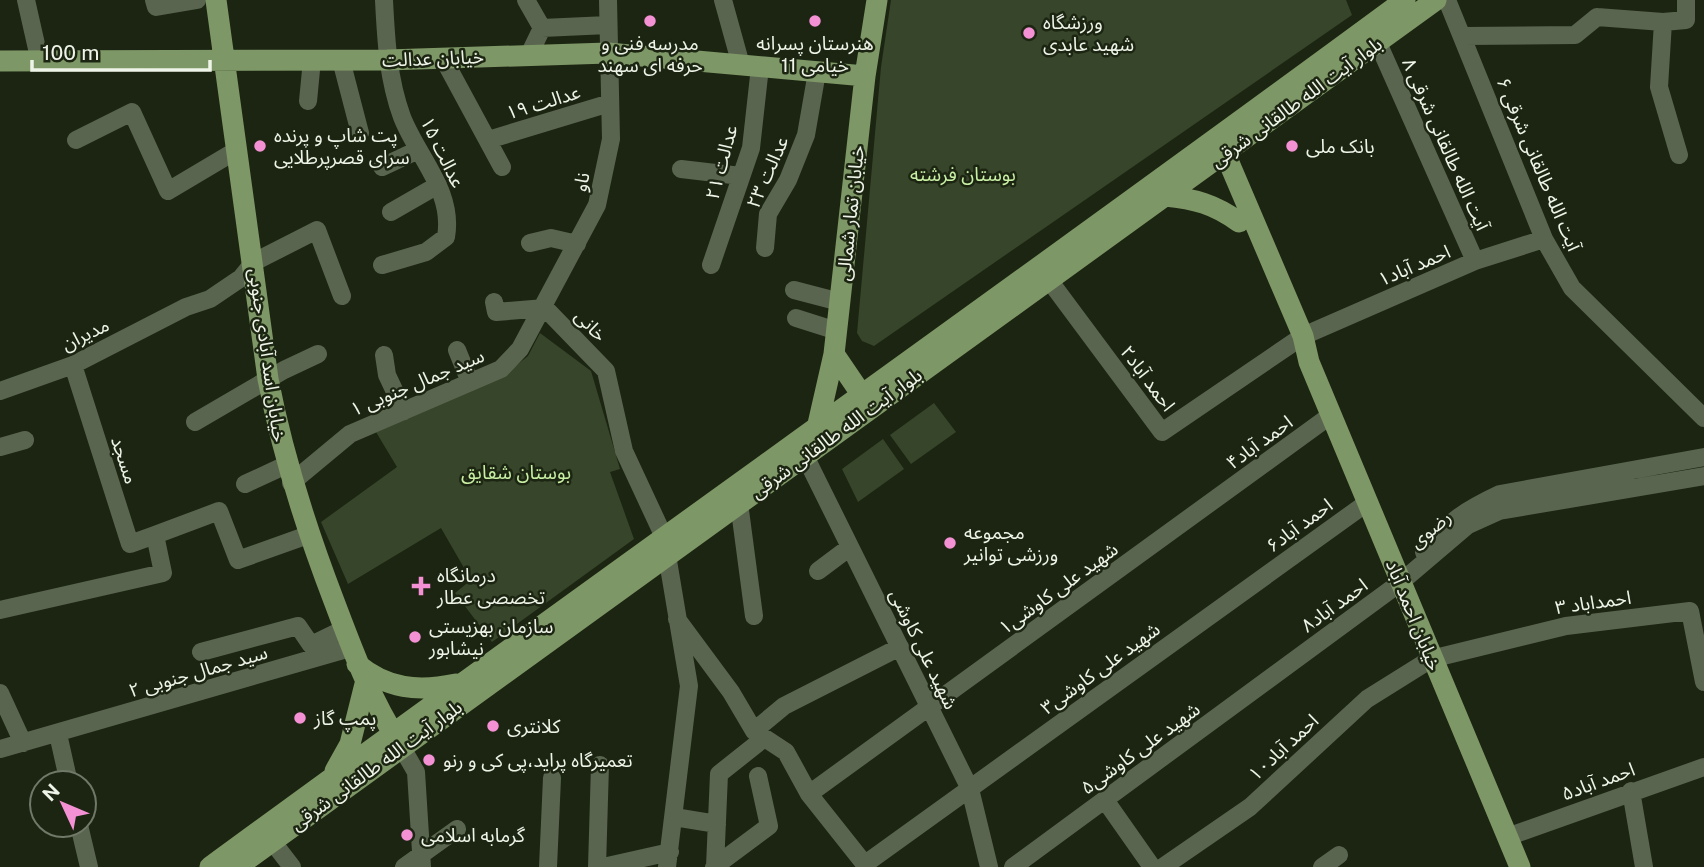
<svg xmlns="http://www.w3.org/2000/svg" width="1704" height="867" font-family="'Public Sans','Noto Sans Arabic',sans-serif">
<rect width="100%" height="100%" fill="#1c2512"/>
<path fill="#37452a" d="M 891,0 L 1346,0 L 1352,15 L 874,346 L 862,341 L 857,333 L 881,67 Z
M 540,333 L 591,371 L 620,469 L 610,472 L 634,539 L 492,642 L 455,593 L 471,580 L 441,528 L 348,584 L 321,522 L 397,467 L 376,432 L 508,372 L 528,356 Z
M 934,403 L 956,432 L 911,464 L 890,435 Z
M 883,439 L 904,469 L 858,502 L 842,469 Z"/>
<g fill="none" stroke-linecap="round" stroke-linejoin="round">
<path stroke="#5a6550" stroke-width="18" d="M 26,0 L 40,62
M 154,0 L 156,7 L 197,0
M 526,0 L 542,28
M 723,0 L 741,65
M 1447,0 L 1544,239 L 1572,288 L 1704,418
M 1597,17 L 1663,22 L 1659,87 L 1679,155
M 1663,22 L 1686,20 L 1686,0
M 1464,36 L 1575,35 L 1597,17
M 1378,43 L 1475,261
M 529,55 L 542,28 L 608,25
M 443,58 L 502,167
M 341,60 L 360,133
M 308,101 L 312,60
M 76,140 L 132,112 L 168,191 L 237,150
M 488,140 L 610,103
M 382,167 L 418,150
M 681,169 L 741,176
M 391,212 L 438,185
M 530,243 L 551,238 L 577,244
M 765,248 L 768,214 L 788,180 L 806,135 L 817,72
M 382,265 L 426,252 L 446,237 C 454,191 418,158 402,117 C 388,79 386,40 384,0
M 711,265 L 751,148 L 760,67
M 1049,280 L 1162,432 L 1303,336 L 1475,261 L 1544,239
M 794,290 L 840,302
M 494,302 L 496,312 L 545,308
M 545,308 L 606,371 L 624,451 L 664,537
M 796,318 L 837,331
M 457,350 L 470,382
M 384,355 L 387,375 L 404,411
M 73,365 L 130,544 L 155,535
M 0,391 L 73,365 L 186,307 L 210,299 L 241,278 L 254,262 L 317,230 L 342,296
M 195,422 L 284,370 L 318,354
M 0,447 L 25,440
M 805,456 L 970,789 L 989,867
M 291,483 L 350,434 L 501,369 L 520,349 L 597,205 L 611,139 L 608,0
M 245,484 L 286,465
M 739,503 L 754,616
M 1424,552 C 1447,522 1466,510 1500,494 L 1704,457
M 667,555 L 689,686 L 667,867
M 818,571 L 850,547
M 0,610 L 163,573 L 155,535 L 219,511 L 238,560 L 308,535
M 677,619 L 731,692 L 754,731 L 786,752 L 809,794 L 867,867
M 201,652 L 298,626 L 311,645 L 344,629
M 0,693 L 23,743
M 754,731 L 784,706 L 900,647
M 58,734 L 69,783
M 401,746 L 416,772 L 422,867
M 0,749 L 350,648
M 1631,791 L 1644,867
M 809,794 L 1331,415
M 1105,800 L 1152,867
M 674,817 L 717,824
M 79,825 L 89,867
M 1507,837 L 1704,767
M 272,841 L 292,867
M 865,864 L 1368,502
M 404,867 L 457,829
M 548,867 L 552,778
M 597,867 L 600,765
M 603,867 L 670,852
M 714,867 L 769,826 L 758,776
M 715,867 L 719,774 L 763,739
M 1013,867 L 1401,582 L 1468,525 L 1499,511 L 1704,476
M 1163,867 L 1250,807 L 1367,699 L 1431,659 L 1566,626 L 1690,611 L 1704,682
M 1322,867 L 1339,855"/>
<path stroke="#7e9766" stroke-width="21" d="M 216,0 L 268,379 C 283,457 306,528 334,601 C 353,651 370,698 399,743
M 0,61 L 387,60 L 608,53 L 865,76
M 1221,144 L 1303,336 L 1309,362 L 1520,867
M 1165,196 C 1195,199 1214,204 1239,222
M 834,354 L 868,404
M 818,424 L 834,354 L 865,76 L 877,0
M 357,664 C 387,689 418,692 456,684
M 335,771 L 350,744 L 365,684
M 210,867 C 607,576 1009,292 1405,0
M 237,867 L 1436,0"/>
</g>
<g fill="#f491d4" stroke="#1c2512" stroke-width="2.5">
<circle cx="650" cy="21" r="7"/>
<circle cx="815" cy="21" r="7"/>
<circle cx="1029" cy="33" r="7"/>
<circle cx="260" cy="146" r="7"/>
<circle cx="1292" cy="146" r="7"/>
<circle cx="950" cy="543" r="7"/>
<path d="M417.5 575.5h7v7h7v7h-7v7h-7v-7h-7v-7h7z"/>
<circle cx="415" cy="637" r="7"/>
<circle cx="300" cy="718" r="7"/>
<circle cx="493" cy="726" r="7"/>
<circle cx="429" cy="760" r="7"/>
<circle cx="407" cy="835" r="7"/>
</g>
<g text-anchor="middle" dominant-baseline="central" stroke-width="5" stroke-linejoin="round" paint-order="stroke">
<g font-size="19" fill="#eef4e8" stroke="#1c2512" text-anchor="start">
<text x="1043" y="22">ورزشگاه<tspan x="1043" dy="22">شهید عابدی</tspan></text>
<text x="650" y="43" text-anchor="middle">مدرسه فنی و<tspan x="650" dy="22">حرفه ای سهند</tspan></text>
<text x="815" y="43" text-anchor="middle">هنرستان پسرانه<tspan x="815" dy="22">خیامی 11</tspan></text>
<text x="274" y="135">پت شاپ و پرنده<tspan x="274" dy="22">سرای قصرپرطلایی</tspan></text>
<text x="1306" y="146">بانک ملی</text>
<text x="964" y="532">مجموعه<tspan x="964" dy="22">ورزشی توانیر</tspan></text>
<text x="437" y="575">درمانگاه<tspan x="437" dy="22">تخصصی عطار</tspan></text>
<text x="429" y="626">سازمان بهزیستی<tspan x="429" dy="22">نیشابور</tspan></text>
<text x="314" y="718">پمپ گاز</text>
<text x="507" y="726">کلانتری</text>
<text x="443" y="760">تعمیرگاه پراید،پی کی و رنو</text>
<text x="421" y="835">گرمابه اسلامی</text>
</g>
<g font-size="19" fill="#eef4e8" stroke="#1c2512">
<text transform="translate(433 58) rotate(-2)">خیابان عدالت</text>
<text transform="translate(543 102) rotate(-17)">عدالت ۱۹</text>
<text transform="translate(1296 102) rotate(-36)">بلوار آیت الله طالقانی شرقی</text>
<text transform="translate(1446 144) rotate(66)">آیت الله طالقانی شرقی ۸</text>
<text transform="translate(443 152) rotate(64)">عدالت ۱۵</text>
<text transform="translate(721 162) rotate(-75)">عدالت ۲۱</text>
<text transform="translate(1539 164) rotate(67)">آیت الله طالقانی شرقی ۶</text>
<text transform="translate(767 172) rotate(-66)">عدالت ۲۳</text>
<text transform="translate(581 182) rotate(-78)">ناو</text>
<text transform="translate(850 213) rotate(-84)">خیابان تمار شمالی</text>
<text transform="translate(1414 265) rotate(-23)">احمد آباد۱</text>
<text transform="translate(591 325) rotate(46)">خانی</text>
<text transform="translate(85 334) rotate(-26)">مدیران</text>
<text transform="translate(268 355) rotate(82)">خیابان اسد آبادی جنوبی</text>
<text transform="translate(1148 378) rotate(53)">احمد آباد۲</text>
<text transform="translate(417 382) rotate(-23)">سید جمال جنوبی ۱</text>
<text transform="translate(836 433) rotate(-36)">بلوار آیت الله طالقانی شرقی</text>
<text transform="translate(1259 442) rotate(-36)">احمد آباد۴</text>
<text transform="translate(125 460) rotate(72)">مسجد</text>
<text transform="translate(1299 525) rotate(-36)">احمد آباد۶</text>
<text transform="translate(1430 529) rotate(-40)">رضوی</text>
<text transform="translate(1058 588) rotate(-36)">شهید علی کاوشی۱</text>
<text transform="translate(1593 602) rotate(-8)">احمداباد ۳</text>
<text transform="translate(1334 605) rotate(-36)">احمد آباد۸</text>
<text transform="translate(1414 615) rotate(68)">خیابان احمد آباد</text>
<text transform="translate(924 649) rotate(64)">شهید علی کاوشی</text>
<text transform="translate(1100 668) rotate(-36)">شهید علی کاوشی۳</text>
<text transform="translate(198 671) rotate(-16)">سید جمال جنوبی ۲</text>
<text transform="translate(1283 747) rotate(-43)">احمد آباد۱۰</text>
<text transform="translate(1140 748) rotate(-36)">شهید علی کاوشی۵</text>
<text transform="translate(376 765) rotate(-36)">بلوار آیت الله طالقانی شرقی</text>
<text transform="translate(1598 781) rotate(-20)">احمد آباد۵</text>
</g>
<g font-size="19" fill="#c8efa4" stroke="#1c2512">
<text x="963" y="174">بوستان فرشته</text>
<text x="516" y="472">بوستان شقایق</text>
</g>
</g>
<g transform="translate(63 804) rotate(314)"><circle r="33" fill="#1c2512" stroke="#707868" stroke-width="2"/>
<path d="M0-5L12 26L0 18L-12 26Z" fill="#f491d4"/>
<text y="-10" font-size="19" font-weight="bold" text-anchor="middle" fill="#eef4e8">N</text>
</g>
<path d="M32 60v10h178v-10" fill="none" stroke="#eef4e8" stroke-width="3.5"/>
<text x="42" y="60" font-size="21" fill="#eef4e8" stroke="#1c2512" stroke-width="5" paint-order="stroke">100 m</text>
</svg>
